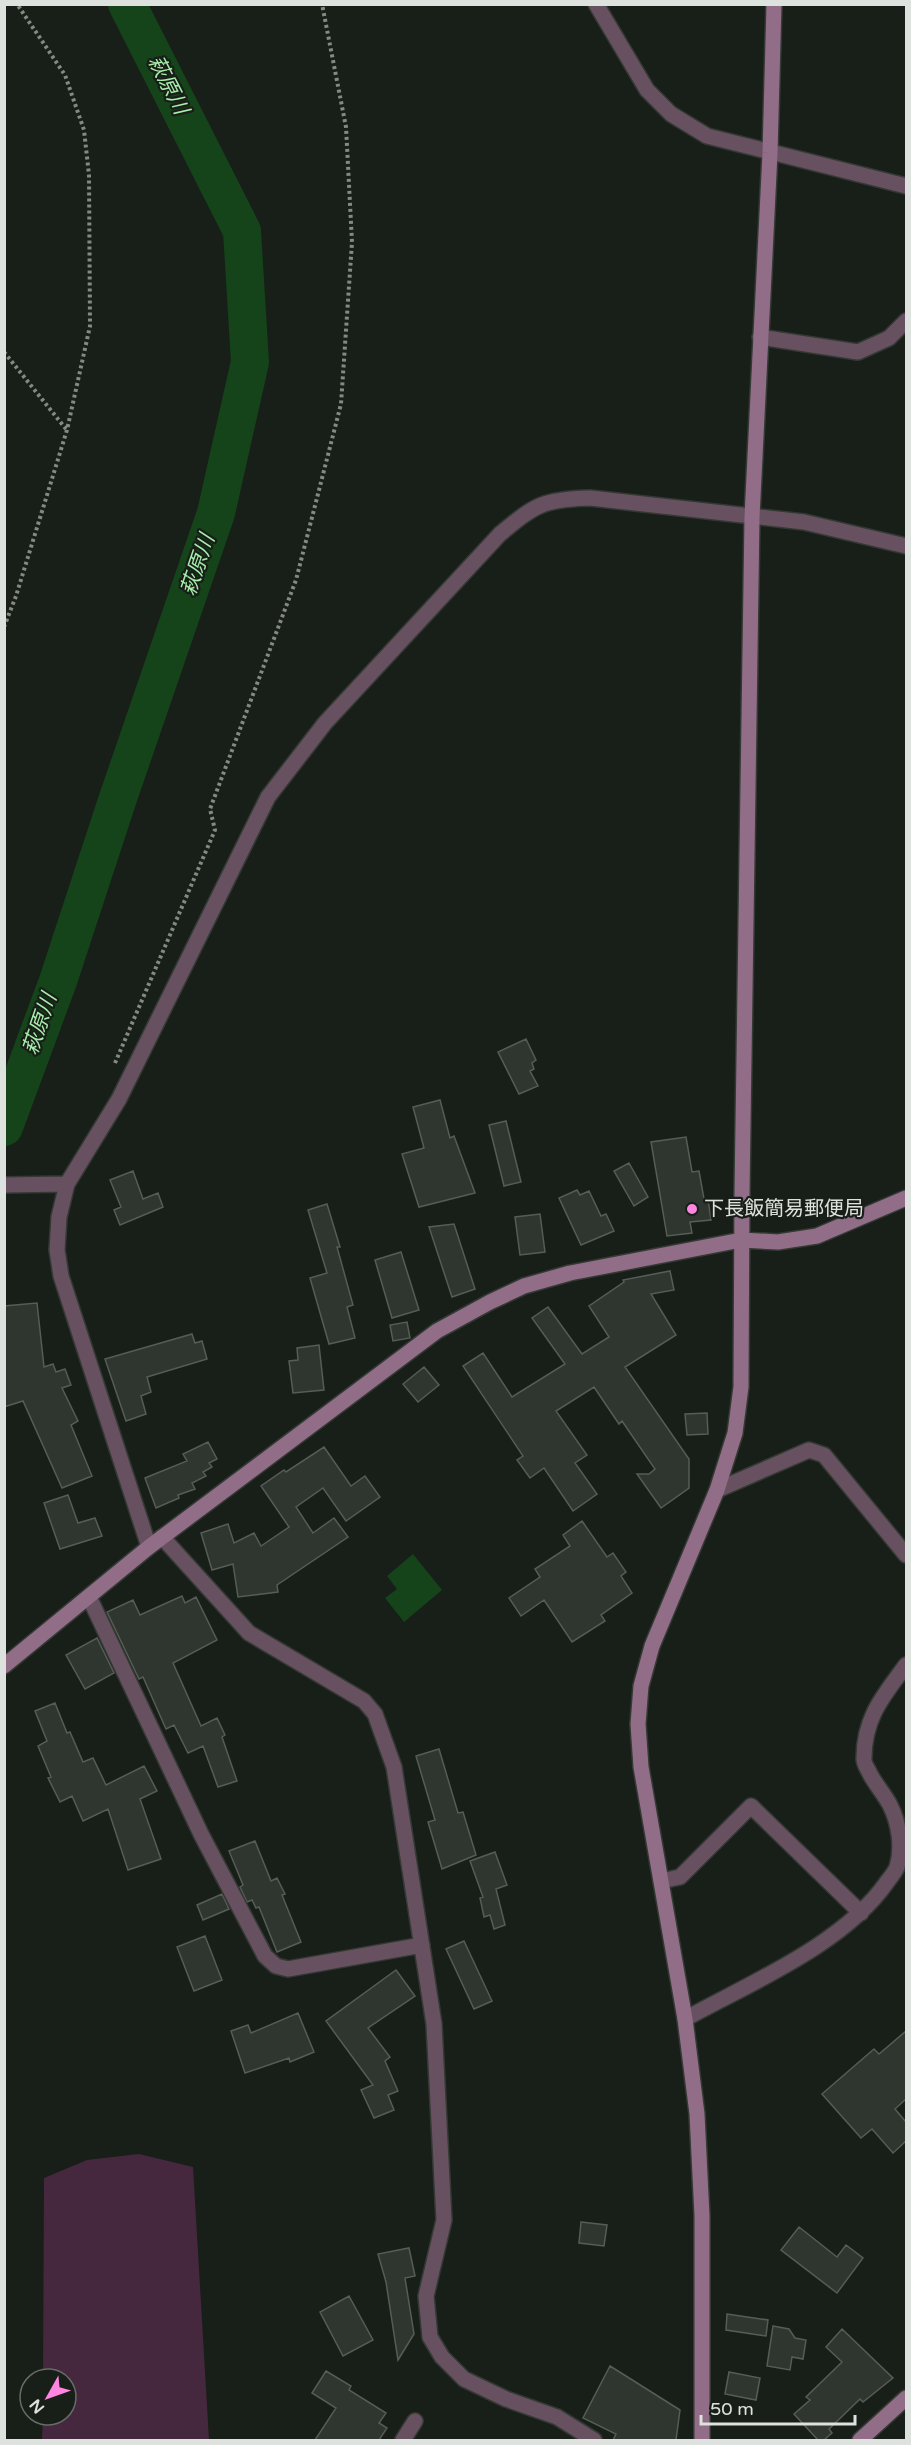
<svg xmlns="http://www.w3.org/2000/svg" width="911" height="2445" font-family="'Varela Round','Noto Sans JP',sans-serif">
<rect width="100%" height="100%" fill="#181e18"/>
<path fill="#46283e" d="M 139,2154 L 193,2167 L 209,2440 L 42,2440 L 43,2415 L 66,2415 L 66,2379 L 43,2379 L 44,2178 L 87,2160 Z"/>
<path fill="#15431a" d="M 413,1554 L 442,1590 L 404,1622 L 385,1598 L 397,1589 L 387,1576 Z"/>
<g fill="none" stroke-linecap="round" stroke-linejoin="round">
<path stroke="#15431a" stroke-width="38" d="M 4,1127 L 58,981 L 118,798 L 216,513 L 250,362 L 242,231 L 127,4"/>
</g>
<path fill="#2f352f" stroke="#565c56" stroke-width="1.5" d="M 526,1039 L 536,1060 L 532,1063 L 534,1069 L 530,1071 L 538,1086 L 519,1094 L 498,1052 Z
M 440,1100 L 450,1138 L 454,1136 L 475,1193 L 419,1207 L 402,1154 L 424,1148 L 413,1107 Z
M 506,1121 L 521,1182 L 504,1186 L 489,1125 Z
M 686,1137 L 692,1172 L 699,1171 L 704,1199 L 708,1199 L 711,1220 L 690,1222 L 692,1233 L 667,1236 L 651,1142 Z
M 629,1163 L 648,1197 L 634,1206 L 614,1171 Z
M 133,1171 L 143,1199 L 158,1193 L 163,1207 L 120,1225 L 114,1210 L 121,1207 L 110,1180 Z
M 577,1190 L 580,1195 L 589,1191 L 601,1216 L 606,1214 L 614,1231 L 581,1245 L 559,1198 Z
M 327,1204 L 340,1247 L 337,1247 L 353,1305 L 347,1307 L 355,1338 L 329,1344 L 310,1278 L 327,1273 L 308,1210 Z
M 540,1214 L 545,1252 L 520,1255 L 515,1217 Z
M 454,1224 L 475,1289 L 452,1297 L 429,1227 Z
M 401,1252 L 419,1310 L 392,1318 L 375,1260 Z
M 670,1271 L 674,1290 L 651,1294 L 676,1335 L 625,1367 L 689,1459 L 689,1488 L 661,1508 L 637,1474 L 649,1474 L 655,1469 L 622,1421 L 619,1424 L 594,1387 L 556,1411 L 587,1455 L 575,1463 L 597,1494 L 573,1511 L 544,1468 L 530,1478 L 517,1460 L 523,1456 L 463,1366 L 483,1353 L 512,1397 L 565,1364 L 532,1318 L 548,1307 L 582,1354 L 609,1337 L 589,1306 L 624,1282 L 623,1280 Z
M 37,1303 L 44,1367 L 53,1364 L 56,1372 L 65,1369 L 71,1385 L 62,1388 L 78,1421 L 71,1425 L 92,1476 L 62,1488 L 23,1401 L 4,1407 L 4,1306 Z
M 407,1322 L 410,1338 L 393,1341 L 390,1325 Z
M 192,1334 L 195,1343 L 202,1341 L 207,1359 L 147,1377 L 151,1392 L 141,1396 L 146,1414 L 126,1421 L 105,1359 Z
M 319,1345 L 324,1390 L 293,1393 L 289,1361 L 298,1360 L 297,1348 Z
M 424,1367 L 439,1385 L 418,1402 L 403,1384 Z
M 707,1413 L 708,1434 L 687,1435 L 685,1414 Z
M 208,1442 L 217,1459 L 209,1463 L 212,1467 L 203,1472 L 206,1476 L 192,1483 L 195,1489 L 178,1495 L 179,1498 L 156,1508 L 145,1478 L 187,1461 L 183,1454 Z
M 324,1447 L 351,1486 L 365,1476 L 380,1497 L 346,1521 L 323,1488 L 296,1507 L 313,1533 L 334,1518 L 348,1537 L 277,1585 L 278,1592 L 238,1597 L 233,1564 L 212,1570 L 201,1533 L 228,1524 L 234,1543 L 254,1533 L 261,1546 L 289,1527 L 261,1486 L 284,1470 L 286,1472 Z
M 68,1495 L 78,1523 L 95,1518 L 102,1536 L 60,1549 L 44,1503 Z
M 582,1521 L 607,1557 L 613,1553 L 626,1572 L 621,1576 L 632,1593 L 601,1615 L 605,1621 L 572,1642 L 544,1600 L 521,1616 L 509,1598 L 540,1577 L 535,1569 L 570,1546 L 563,1535 Z
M 182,1596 L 185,1603 L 196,1597 L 217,1640 L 173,1663 L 201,1726 L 217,1718 L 225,1735 L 222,1737 L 237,1781 L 218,1787 L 203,1746 L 188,1753 L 174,1725 L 166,1729 L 143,1677 L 139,1679 L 107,1612 L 133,1600 L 140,1615 Z
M 97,1638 L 114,1673 L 85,1689 L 66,1655 Z
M 55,1703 L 67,1733 L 70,1732 L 83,1762 L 93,1758 L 106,1785 L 144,1766 L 157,1791 L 140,1799 L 161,1859 L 128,1870 L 108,1809 L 83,1821 L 72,1796 L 60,1802 L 48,1778 L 51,1777 L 38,1746 L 47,1741 L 35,1711 Z
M 439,1749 L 458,1813 L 463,1812 L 476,1855 L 442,1869 L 428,1822 L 435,1820 L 416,1756 Z
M 255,1841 L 271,1881 L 277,1878 L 285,1894 L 282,1895 L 301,1942 L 277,1952 L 259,1907 L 256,1908 L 252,1900 L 247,1902 L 240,1887 L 243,1885 L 229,1851 Z
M 495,1852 L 507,1885 L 496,1889 L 505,1925 L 494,1929 L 490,1915 L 484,1917 L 480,1898 L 483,1897 L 470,1861 Z
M 222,1894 L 229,1909 L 203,1920 L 197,1905 Z
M 205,1936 L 222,1980 L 194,1991 L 177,1947 Z
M 464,1941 L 492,2001 L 474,2009 L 446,1949 Z
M 396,1970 L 415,1996 L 368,2028 L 390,2057 L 385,2061 L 398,2091 L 388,2095 L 394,2110 L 374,2118 L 361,2090 L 373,2085 L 326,2021 Z
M 298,2013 L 314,2052 L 290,2062 L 289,2058 L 245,2073 L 231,2031 L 248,2025 L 251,2033 Z
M 906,2031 L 906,2099 L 895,2109 L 906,2122 L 906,2141 L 893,2153 L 872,2129 L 861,2138 L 822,2094 L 874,2049 L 879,2054 Z
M 581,2222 L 607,2225 L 604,2246 L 579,2243 Z
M 799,2227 L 837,2257 L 846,2245 L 863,2258 L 837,2293 L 781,2250 Z
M 409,2248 L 415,2276 L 405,2278 L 414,2334 L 398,2360 L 386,2282 L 378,2254 Z
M 349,2296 L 373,2340 L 343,2356 L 320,2312 Z
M 727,2314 L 768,2320 L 766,2336 L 726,2330 Z
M 773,2326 L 789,2329 L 795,2338 L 806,2340 L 803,2359 L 792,2357 L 790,2370 L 767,2366 Z
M 842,2329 L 893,2378 L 863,2402 L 860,2399 L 829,2429 L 832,2433 L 824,2440 L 818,2440 L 794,2414 L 810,2400 L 806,2397 L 842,2362 L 826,2347 Z
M 610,2366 L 680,2410 L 676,2440 L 613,2440 L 616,2434 L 583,2418 Z
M 326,2371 L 351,2386 L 349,2390 L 386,2413 L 379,2423 L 387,2428 L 379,2440 L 315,2440 L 336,2408 L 312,2393 Z
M 729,2372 L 760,2378 L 756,2400 L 725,2394 Z"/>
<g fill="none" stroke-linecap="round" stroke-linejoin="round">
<g stroke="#343934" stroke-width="18">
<path id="street" d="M 596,4 L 647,90 L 671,114 L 707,136 L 906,186
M 760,337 L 858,352 L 889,338 L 906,321
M 4,1185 L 67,1184
M 717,1490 L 809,1450 L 824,1455 L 906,1555
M 162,1537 L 249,1633 L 364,1701 L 375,1714 L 394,1767 L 434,2024 L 444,2220 L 426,2296 L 430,2337 L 442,2357 L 464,2379 L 506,2399 L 557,2417 L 594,2440
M 149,1547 L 61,1276 L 57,1250 L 59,1217 L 67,1184 L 119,1099 L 268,797 L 325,723 L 500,534 C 535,505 543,499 590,498 L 804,522 L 906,546
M 89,1597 L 201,1834 L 265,1956 L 276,1966 L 288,1969 L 422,1945
M 661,1881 L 680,1877 L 751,1806 L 861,1913
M 685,2019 C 750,1983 844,1944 887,1882 C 890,1878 895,1872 897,1867 C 903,1848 899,1823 890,1805 C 884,1794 876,1785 870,1774 C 868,1769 863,1763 864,1758 C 864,1717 884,1695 906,1665
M 403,2440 L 415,2421"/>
</g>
<g stroke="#343934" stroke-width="18">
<path id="secondary" d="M 4,1666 L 149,1547 L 437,1331 L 490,1302 L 524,1286 L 570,1273 L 741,1240 L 778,1242 L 817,1236 L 906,1198
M 702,2440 L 702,2216 L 697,2114 L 685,2019 L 641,1767 L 638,1724 L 641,1686 L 652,1646 L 717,1490 L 735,1433 L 741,1387 L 742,1193 L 752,517 L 770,153 L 774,4
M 860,2440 L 906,2398"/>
</g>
<path stroke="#848984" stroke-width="4" stroke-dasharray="3 3" stroke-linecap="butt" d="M 4,352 L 66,429
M 4,627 L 16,596 L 67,430 L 90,326 L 89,175 L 84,130 L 65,75 L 17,4
M 115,1063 L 215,830 L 210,809 L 296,580 L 341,404 L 352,242 L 346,127 L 322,4"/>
<use href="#street" stroke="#675060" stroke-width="15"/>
<use href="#secondary" stroke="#916d87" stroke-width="15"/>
</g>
<circle fill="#fe85e0" stroke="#181e18" stroke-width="2" cx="692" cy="1209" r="6"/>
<g text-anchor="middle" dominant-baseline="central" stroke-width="4.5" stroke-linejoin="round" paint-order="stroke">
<g font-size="20" fill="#dee2de" stroke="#181e18" text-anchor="start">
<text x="704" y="1209">下長飯簡易郵便局</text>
</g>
<g font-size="21" font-style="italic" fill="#a8eeab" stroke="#181e18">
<text transform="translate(168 85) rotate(63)">萩原川</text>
<text transform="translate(198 565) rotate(-71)">萩原川</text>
<text transform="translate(40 1024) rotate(-71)">萩原川</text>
</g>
</g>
<rect width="911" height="2445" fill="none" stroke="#dee2de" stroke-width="12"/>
<g transform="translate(48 2397) rotate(230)"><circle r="28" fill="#181e18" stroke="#676c67" stroke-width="1.5"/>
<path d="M0-4.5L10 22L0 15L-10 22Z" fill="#fe85e0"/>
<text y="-9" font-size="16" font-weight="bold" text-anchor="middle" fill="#dee2de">N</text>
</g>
<path d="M701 2415v9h154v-9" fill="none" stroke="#dee2de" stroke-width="3"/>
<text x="710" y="2415" font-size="18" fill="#dee2de" stroke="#181e18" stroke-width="4.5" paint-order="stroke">50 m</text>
</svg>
